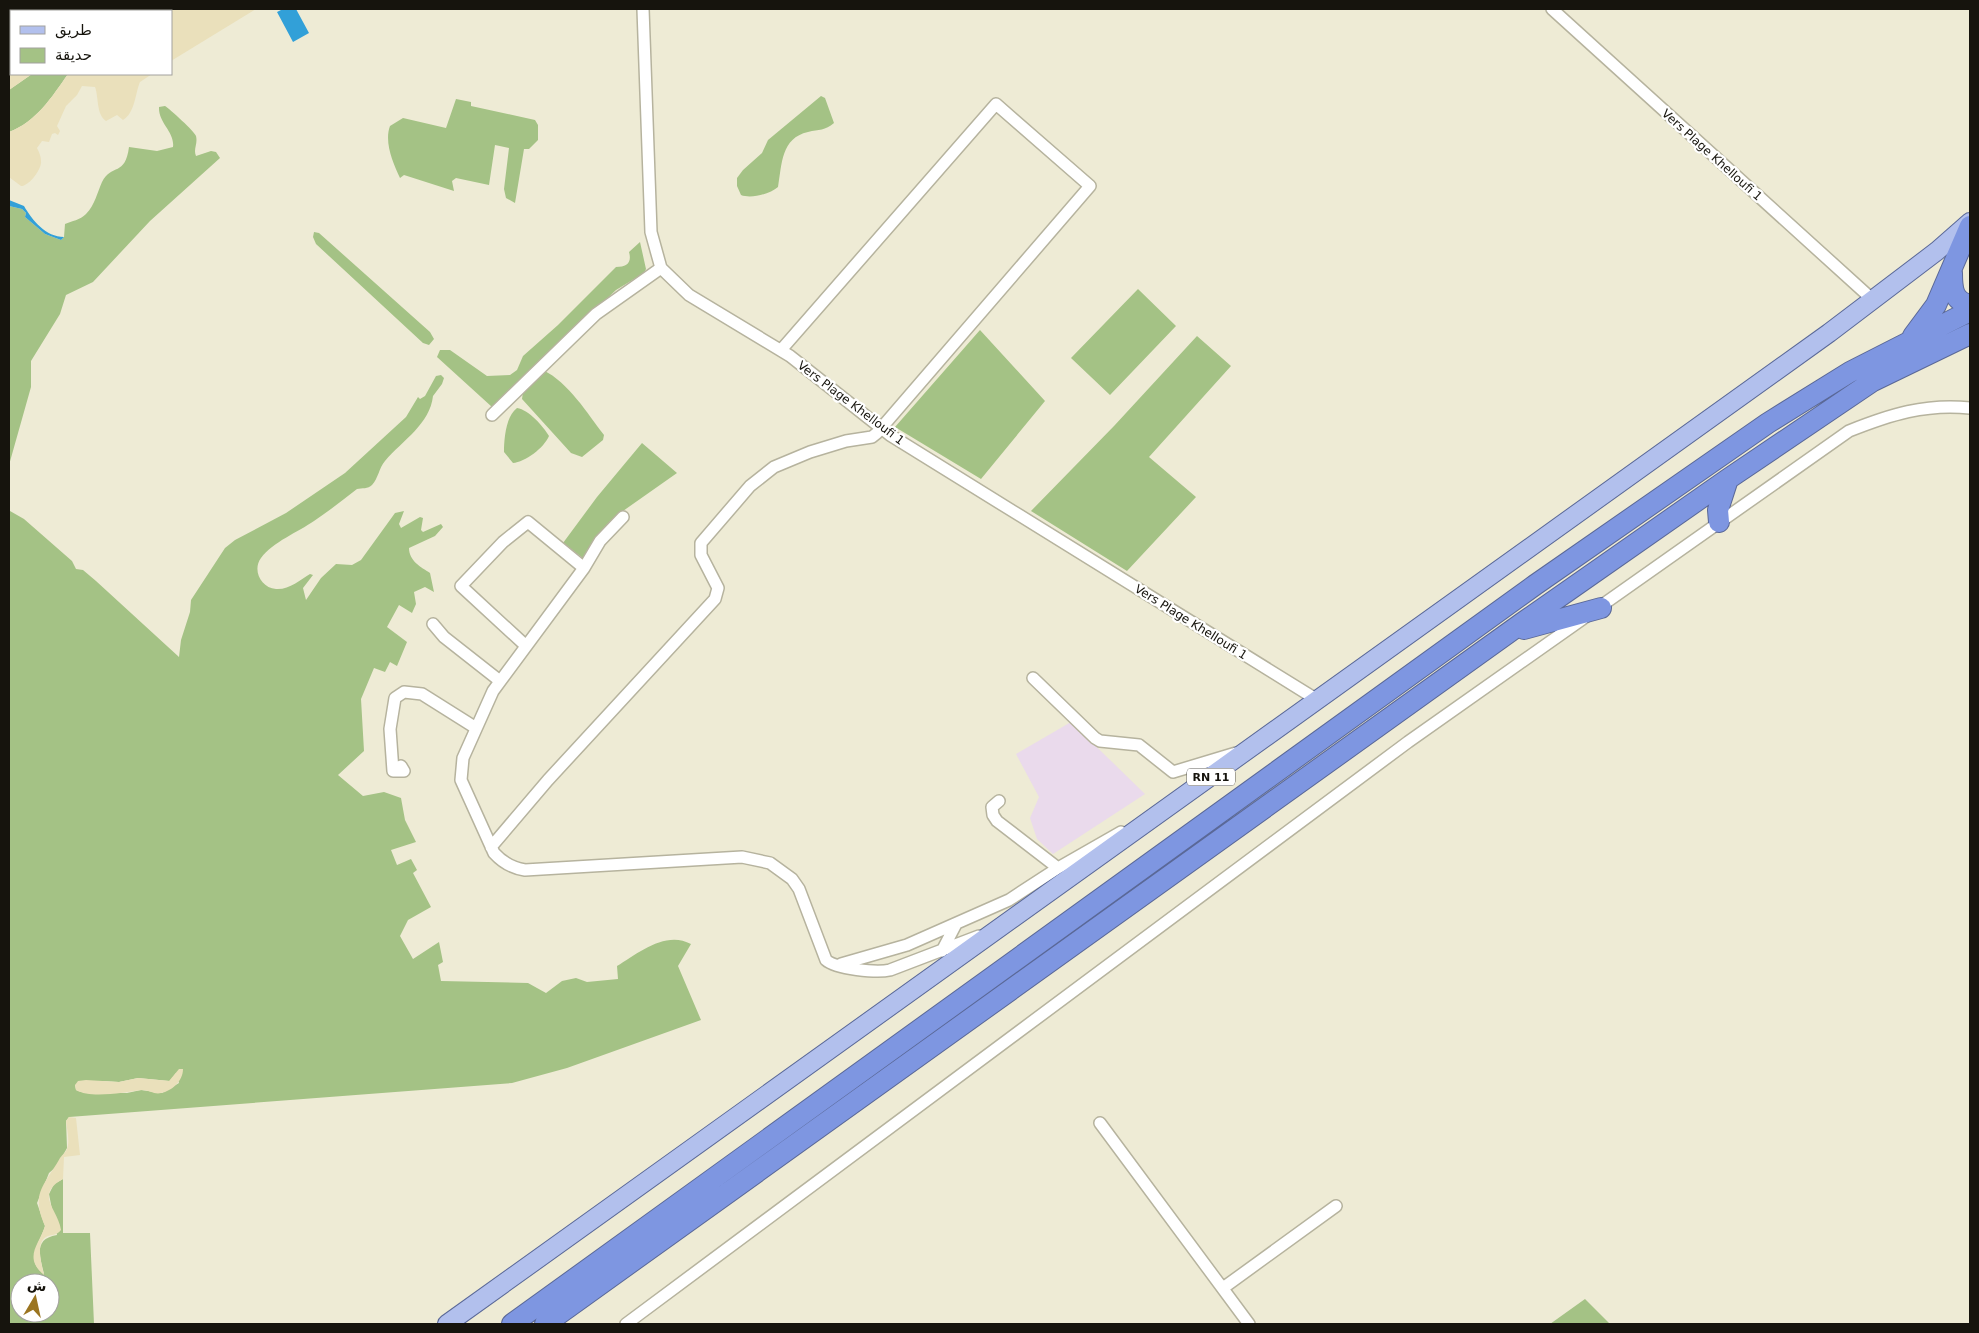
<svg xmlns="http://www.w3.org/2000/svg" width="1979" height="1333" font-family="'DejaVu Sans',Vazirmatn,sans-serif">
<rect width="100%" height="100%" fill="#eeebd5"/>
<path fill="#eadaec" d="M 1071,722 L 1145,794 L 1053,854 L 1037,839 L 1030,818 L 1039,797 L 1016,754 Z"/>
<path fill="#a4c285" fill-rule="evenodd" d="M 32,74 L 68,74 C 52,97 36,122 9,132 L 9,90 Z
M 821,96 L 825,98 L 834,123 C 825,131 819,129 808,132 C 781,138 782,164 778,187 C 770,194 751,199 741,195 L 737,186 L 737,178 L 743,170 L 762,153 L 768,140 Z
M 456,99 L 471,102 L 471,106 L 535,120 L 538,125 L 538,140 L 529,149 L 524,149 L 515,203 L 506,198 L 504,189 L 509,148 L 495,145 L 489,185 L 456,178 L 452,181 L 454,191 L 404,175 L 400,178 C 393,163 384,142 390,126 L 403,118 L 446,128 Z
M 165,106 C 170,109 195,132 196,136 C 198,144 193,149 196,156 L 211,151 L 216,152 L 220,158 L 150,221 L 93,282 L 66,295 L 60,314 L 31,361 L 31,387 L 9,465 L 9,491 L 9,206 L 22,209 L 26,213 L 25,217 L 45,234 L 61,240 L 64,237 L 65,224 C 72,221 80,220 86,214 C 95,205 97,193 102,182 C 112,163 125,177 129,147 L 157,151 L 173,147 C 175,132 158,123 159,107 Z
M 314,232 L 319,233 L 430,332 L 434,339 L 429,345 L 423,343 L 316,244 L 313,237 Z
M 640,242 L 646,269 L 644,273 L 616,290 L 492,407 L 437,357 L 440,350 L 450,350 L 487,376 L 510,375 L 517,370 L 523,356 L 558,325 L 616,267 C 627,267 632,263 629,252 Z
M 1138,289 L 1176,326 L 1110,395 L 1071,358 Z
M 980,330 L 1045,401 L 981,479 L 895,427 Z
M 1197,336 L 1231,366 L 1149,457 L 1196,497 L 1127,571 L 1031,511 L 1114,426 Z
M 543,370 C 569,383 587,413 604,435 L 603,440 L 582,457 L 571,453 L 522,399 L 523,392 Z
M 441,375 L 444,378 L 442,384 L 433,396 C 430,424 403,440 385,461 C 379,468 378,479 372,485 C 368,489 362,488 357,489 C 343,500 329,511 314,521 C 298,532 273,542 261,558 C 252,570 261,588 276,589 C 289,590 300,580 310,574 L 313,575 L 303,588 L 306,600 L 321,578 L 336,564 L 352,565 L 361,560 L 395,513 L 404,511 L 399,524 L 401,528 L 420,517 L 423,518 L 421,530 L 423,532 L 441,524 L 443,527 L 435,536 L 409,548 C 409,561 421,567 430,573 L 434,592 L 425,587 L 414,592 L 416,604 L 412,613 L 399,605 L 387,627 L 407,642 L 397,666 L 390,662 L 385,672 L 374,668 L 361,699 L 364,751 L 338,775 L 363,796 L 384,792 L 401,798 L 405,820 L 416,842 L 391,850 L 397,865 L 411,859 L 417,870 L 413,873 L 431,907 L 408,920 L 400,936 L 413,959 L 439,942 L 443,962 L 438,965 L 441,981 L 528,983 L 546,993 L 562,981 L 576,978 L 587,982 L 618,979 L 617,966 C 638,953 666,930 691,944 L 678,966 L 701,1020 L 567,1068 L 512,1083 L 69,1117 L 66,1121 L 67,1148 L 57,1166 L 49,1173 L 37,1203 L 45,1226 C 40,1244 24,1259 44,1274 C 40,1256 33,1239 57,1235 L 49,1194 L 54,1184 L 63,1179 L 63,1233 L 90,1233 L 94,1324 L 9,1324 L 9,507 L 10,511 L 24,519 L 72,561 L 76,569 L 83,570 L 96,581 L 179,657 L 181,640 L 190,612 L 191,600 L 225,548 L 235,540 L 286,513 L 345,473 L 406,417 L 418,397 L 420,399 L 425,396 L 436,376 ZM 176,1073 L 179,1083 L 162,1093 L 141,1090 L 127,1093 L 81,1092 L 76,1090 L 75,1085 L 103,1081 L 119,1082 L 138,1078 L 170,1081 ZM 20,1283 L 50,1283 L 50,1313 L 20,1313 Z
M 517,408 C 529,410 543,426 549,436 C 544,448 525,462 513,463 L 504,452 C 504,439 506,416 517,408 Z
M 642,443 L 677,473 L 623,511 L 584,559 L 563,543 L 597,497 Z
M 1585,1299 L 1610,1324 L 1550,1324 Z"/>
<path fill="#eae0bb" d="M 135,9 L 256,9 L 171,61 L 171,11 L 128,11 Z
M 11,33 L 11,74 L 32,74 L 9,90 L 9,35 Z
M 68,74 L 152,74 L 140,82 C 135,94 135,113 123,120 L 117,115 L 106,121 C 96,114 99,98 95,87 L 82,86 L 77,95 L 66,106 L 57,126 L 60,131 L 58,135 L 55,133 L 52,134 L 49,142 L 42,141 L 37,148 C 39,152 41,156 41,161 C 42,169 29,186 21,186 L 9,177 L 9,132 C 36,122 52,97 68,74 Z
M 179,1069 L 183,1069 C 183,1081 172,1091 161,1093 C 155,1095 149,1090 142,1090 C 125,1092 91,1099 76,1090 L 75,1085 L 78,1081 L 86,1080 L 119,1082 L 138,1078 L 169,1081 Z
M 69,1117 L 76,1118 L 80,1155 L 64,1157 L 63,1179 C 34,1195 58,1209 61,1230 C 56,1236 52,1234 46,1237 C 35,1243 42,1266 44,1275 C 23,1257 39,1245 45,1226 C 30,1193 45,1185 60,1158 C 62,1155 66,1152 67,1149 C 70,1141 67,1129 66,1121 Z"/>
<path fill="#32a0d8" d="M 9,9 L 61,9 L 55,11 L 11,11 L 11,33 L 9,35 Z
M 283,9 L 296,9 L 309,33 L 293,42 L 277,12 Z
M 9,200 L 24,206 C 32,220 46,237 64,237 L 61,240 L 45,234 L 25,217 L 26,213 L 22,209 L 9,206 Z"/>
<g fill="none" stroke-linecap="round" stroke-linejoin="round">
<g stroke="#b6b39e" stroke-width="14">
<path id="minor" d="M 643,9 L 651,232 L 661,268 L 689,295 L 790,356 L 890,435 L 1319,701
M 1552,9 L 1873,300
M 492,415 L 596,314 L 661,268
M 584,568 L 493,691 L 463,758 L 461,780 L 494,853 C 503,863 512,868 525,870 L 742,857 L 770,863 L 792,879 L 799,889 L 826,960 C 836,969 877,973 890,970 L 979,936
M 433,624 L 444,637 L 500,681
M 525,645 L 461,586 L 503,542 L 528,522 L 584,568 L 600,541 L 623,517
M 1033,678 L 1095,738 L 1100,741 L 1139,745 L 1173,772 L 1236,753
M 401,766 L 404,771 L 393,771 L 390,729 L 395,698 L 404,692 L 422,694 L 476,728
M 999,801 L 992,807 L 993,815 L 997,821 L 1058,868
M 491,847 L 548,780 L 715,599 L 718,588 L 701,555 L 701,543 L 750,486 L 774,467 L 810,452 L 846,441 L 872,437 L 877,433 L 1090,186 L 996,104 L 781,350
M 942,951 L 956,924
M 841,964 L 907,945 L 1009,900 L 1058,868 L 1121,832
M 1100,1123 L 1249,1324
M 1223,1288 L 1336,1206
M 626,1324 L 1408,742 L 1849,431 C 1889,415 1926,403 1970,408"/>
</g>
<g stroke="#5a6897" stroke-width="20">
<path id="primary" d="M 447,1324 L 1829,333 L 1937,251 L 1970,222"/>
</g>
<g stroke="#5a6897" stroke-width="22">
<path id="motorway" d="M 1952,273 C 1952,289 1953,301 1970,305
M 1913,336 L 1936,305 L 1970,226
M 1719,522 L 1718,510 L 1728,479
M 1524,629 L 1601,608
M 512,1324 L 1535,585 L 1768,423 L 1850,372 L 1970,311
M 545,1324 L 1522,623 L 1728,479 L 1873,381 L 1970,334"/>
</g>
<use href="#minor" stroke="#fff" stroke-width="11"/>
<use href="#primary" stroke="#b2c0ed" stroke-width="18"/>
<use href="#motorway" stroke="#7e96e1" stroke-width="20"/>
</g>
<g text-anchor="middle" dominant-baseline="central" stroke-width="4.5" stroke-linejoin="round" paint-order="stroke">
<rect fill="#fff" stroke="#5c5a56" stroke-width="1" x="1187" y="768.5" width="48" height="17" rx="4"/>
<g font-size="11" font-weight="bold" fill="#16140d">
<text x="1211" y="777">RN 11</text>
</g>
<g font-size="12" fill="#16140d" stroke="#fff">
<text transform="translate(1712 155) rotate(42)">Vers Plage Khelloufi 1</text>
<text transform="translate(851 403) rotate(37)">Vers Plage Khelloufi 1</text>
<text transform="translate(1191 622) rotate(32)">Vers Plage Khelloufi 1</text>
</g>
</g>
<rect width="1979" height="1333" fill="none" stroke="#16140d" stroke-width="20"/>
<rect x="10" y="10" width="162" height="65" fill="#ffffff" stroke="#a2a19e"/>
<rect x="20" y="26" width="25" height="8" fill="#b2c0ed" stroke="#a2a19e"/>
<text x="55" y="35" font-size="15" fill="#16140d">طريق</text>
<rect x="20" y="48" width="25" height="15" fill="#a4c285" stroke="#a2a19e"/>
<text x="55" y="60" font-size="15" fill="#16140d">حديقة</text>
<g transform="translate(35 1298) rotate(9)"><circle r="24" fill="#ffffff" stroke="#a2a19e"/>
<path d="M0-4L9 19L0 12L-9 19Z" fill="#9b7521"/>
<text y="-8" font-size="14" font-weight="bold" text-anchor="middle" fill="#16140d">ش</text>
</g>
</svg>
